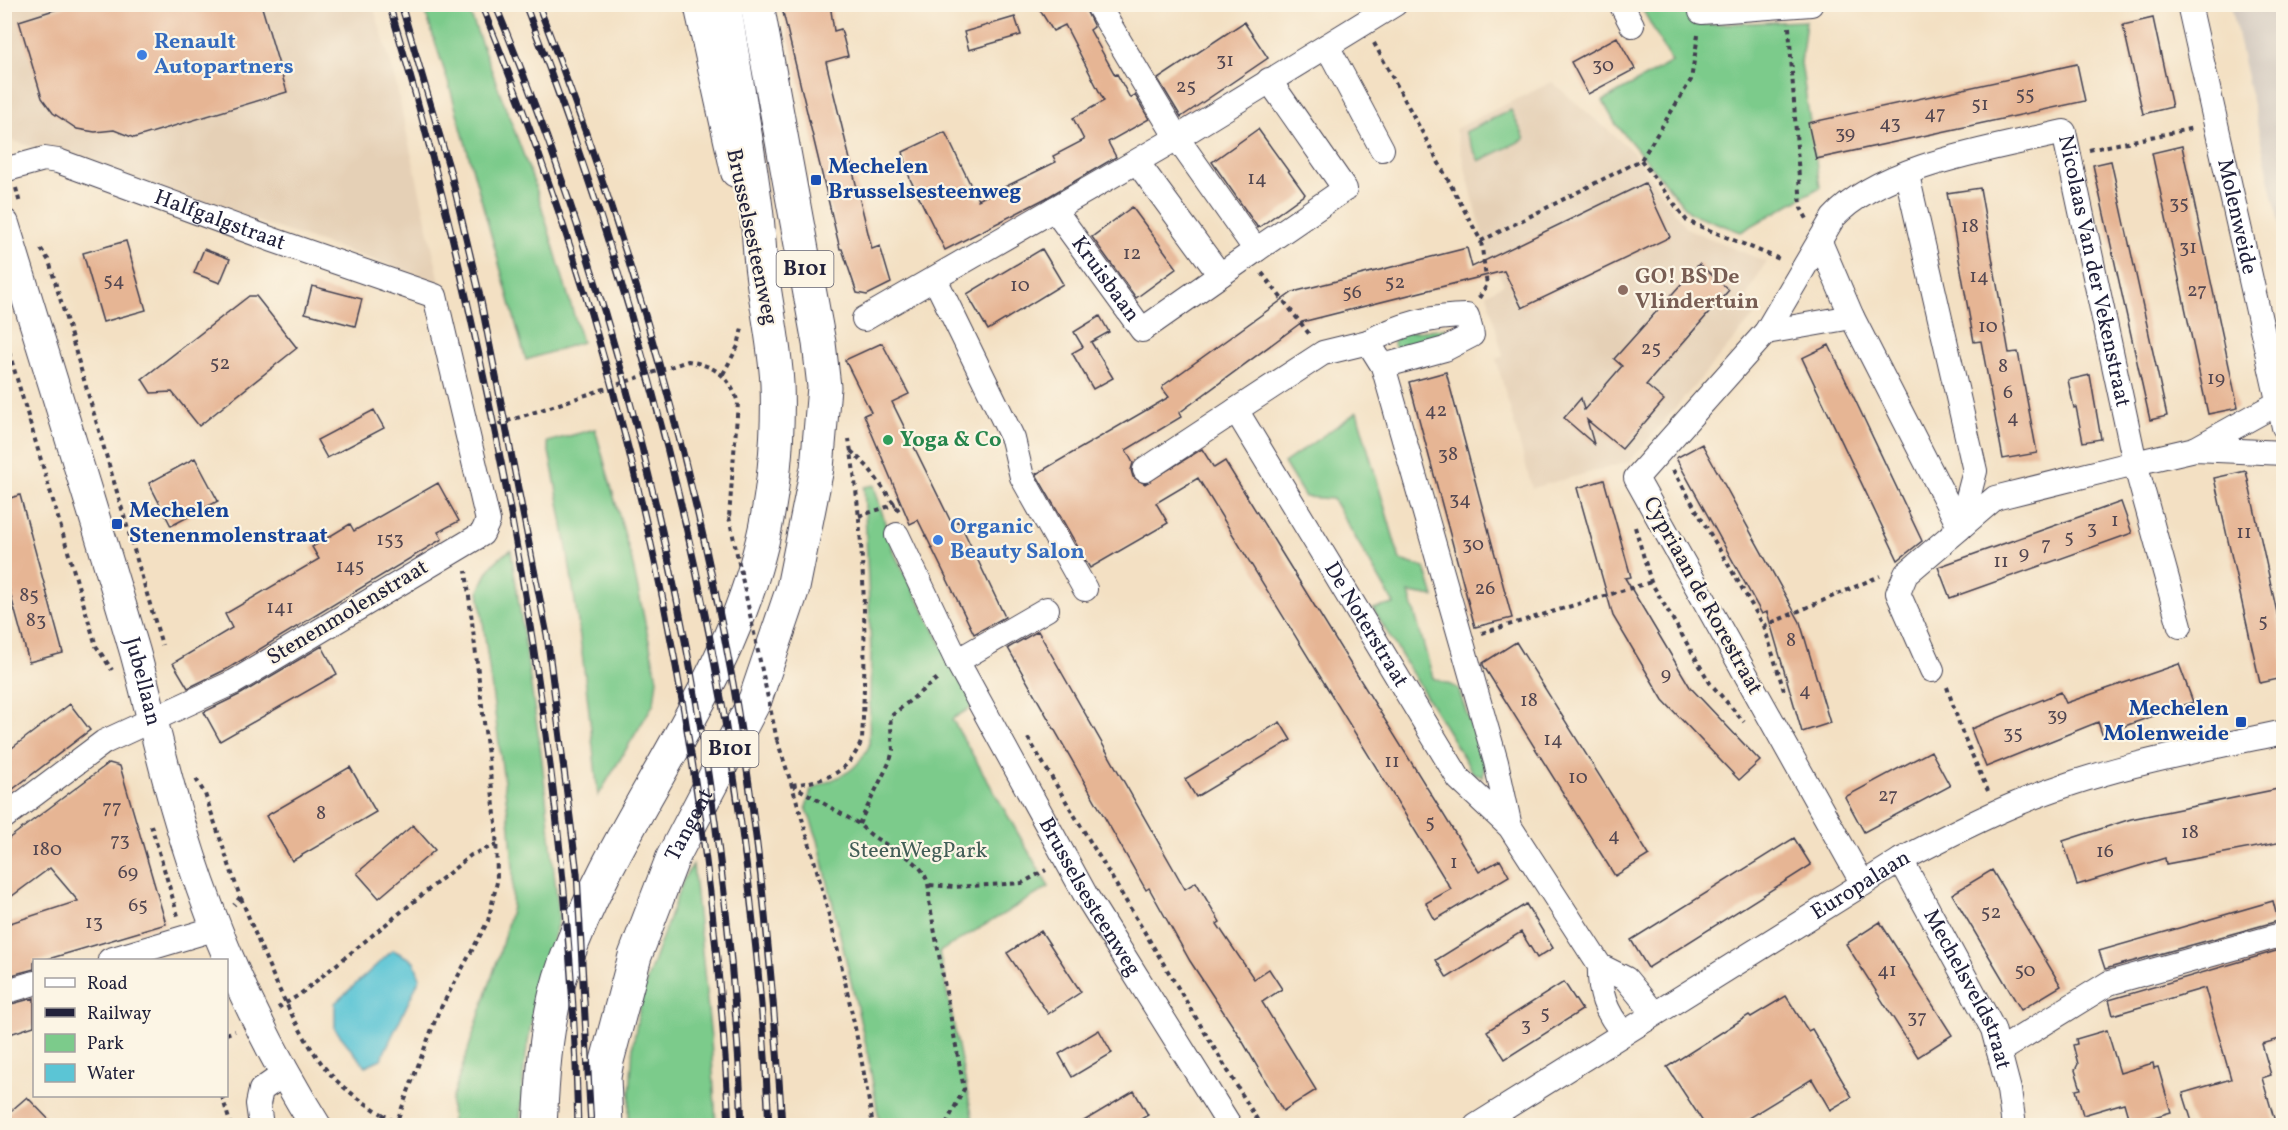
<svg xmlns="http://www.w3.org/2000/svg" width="2288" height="1130" font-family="Vollkorn,serif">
<rect width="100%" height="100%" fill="#fcf5e5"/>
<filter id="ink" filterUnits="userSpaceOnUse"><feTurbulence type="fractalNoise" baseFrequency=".0167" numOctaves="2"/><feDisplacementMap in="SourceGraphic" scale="12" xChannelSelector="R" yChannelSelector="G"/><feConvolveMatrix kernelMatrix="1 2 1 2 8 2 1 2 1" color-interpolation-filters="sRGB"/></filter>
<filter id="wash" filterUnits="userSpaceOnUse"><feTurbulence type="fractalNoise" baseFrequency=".008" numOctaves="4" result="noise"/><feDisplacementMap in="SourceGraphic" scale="24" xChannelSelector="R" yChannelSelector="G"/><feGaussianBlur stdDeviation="1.35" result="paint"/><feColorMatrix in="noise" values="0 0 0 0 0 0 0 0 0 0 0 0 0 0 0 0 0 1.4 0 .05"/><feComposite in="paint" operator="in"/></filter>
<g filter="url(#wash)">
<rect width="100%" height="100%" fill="#f3e0c3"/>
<path fill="#e5d0b6" d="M 5,5 L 373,5 L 392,67 L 440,282 L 5,138 Z
M 1552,82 L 1632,151 L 1686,228 L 1766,262 L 1747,295 L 1756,314 L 1629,462 L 1532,488 L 1496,359 L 1503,356 L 1487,294 L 1504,284 L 1488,256 L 1455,129 Z"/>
<path fill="#ccc2b9" d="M 2231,5 L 2283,5 L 2283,241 Z"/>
<path fill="#7ccb8b" stroke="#4f7663" stroke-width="1.5" d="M 423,5 L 467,5 L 536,188 L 582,342 L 526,360 L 450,88 Z
M 1640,5 L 1690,5 L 1692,25 L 1806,21 L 1801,63 L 1820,187 L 1741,232 L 1690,213 L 1615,123 L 1603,101 L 1672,62 Z
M 1511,110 L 1525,139 L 1479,161 L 1465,132 Z
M 1445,328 L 1446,335 L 1438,345 L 1396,350 L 1393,341 L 1402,333 Z
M 1357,412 L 1400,560 L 1425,568 L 1434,597 L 1409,593 L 1433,678 L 1458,688 L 1485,766 L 1482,777 L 1473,773 L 1373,609 L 1394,604 L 1333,499 L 1305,497 L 1284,463 Z
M 595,429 L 632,561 L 657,679 L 654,703 L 598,796 C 586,677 572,559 547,442 Z
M 874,485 L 893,551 L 974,706 L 952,719 L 1049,887 L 939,952 L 974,1125 L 880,1125 L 867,1050 L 818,840 L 806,807 L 811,790 C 838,775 854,777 869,746 L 871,651 L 864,487 Z
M 511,550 L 542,760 L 559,918 L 533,1013 L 524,1066 L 520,1125 L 452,1125 L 451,1102 L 499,955 L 512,907 L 513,868 L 510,828 L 479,591 C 486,573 493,560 511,550 Z
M 693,865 L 711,1039 L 716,1125 L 628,1126 L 633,1044 L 643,991 L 676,899 L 685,876 Z"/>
<path fill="#5bc5d5" stroke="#3e7488" stroke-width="1.5" d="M 393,950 L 414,961 L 420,978 L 381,1059 L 365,1066 L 335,1029 L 335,1003 Z"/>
<g id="blocks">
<path fill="#e6b594" d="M 73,4 L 261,4 L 287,92 L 134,138 L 114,130 L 95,132 L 77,129 L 53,113 L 42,98 L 19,21 Z
M 781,4 L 830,4 L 834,31 L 841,29 L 848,56 L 826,62 L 872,249 L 880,246 L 891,283 L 867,295 L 857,293 L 842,249 L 840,249 Z
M 1036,4 L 1083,4 L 1094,27 L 1090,30 L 1115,75 L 1117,74 L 1130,98 L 1135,95 L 1149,119 L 1108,142 L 1116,157 L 1046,198 L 945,250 L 910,179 L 903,152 L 945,132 L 978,200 L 1056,162 L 1053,156 L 1084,140 L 1073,118 L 1104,101 L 1065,25 L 1053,31 Z
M 1015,17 L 1021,35 L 969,50 L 964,32 Z
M 2153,18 L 2172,107 L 2143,114 L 2123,25 Z
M 1244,22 L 1268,58 L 1181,117 L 1158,79 Z
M 1617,37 L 1635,69 L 1588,94 L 1571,62 Z
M 2077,64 L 2085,101 L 1816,159 L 1808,123 Z
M 1258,129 L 1305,194 L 1258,228 L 1212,162 Z
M 2182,146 L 2238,408 L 2208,414 L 2152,153 Z
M 2111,161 L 2167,416 L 2150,420 L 2093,165 Z
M 1645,183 L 1670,237 L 1522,308 L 1504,271 L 1302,322 L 1179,413 L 1181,417 L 1126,450 L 1133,463 L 1131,470 L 1133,477 L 1145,484 L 1202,449 L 1214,468 L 1225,461 L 1479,872 L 1500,860 L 1509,876 L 1435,920 L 1426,903 L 1451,889 L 1198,478 L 1156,503 L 1168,523 L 1090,568 L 1036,474 L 1169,397 L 1162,388 L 1164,385 L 1293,292 L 1467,248 L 1472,267 Z
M 1980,188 L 2009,353 L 2018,352 L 2037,453 L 2003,459 L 1981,341 L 1974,342 L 1947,193 Z
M 1132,207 L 1177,268 L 1136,298 L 1092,237 Z
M 126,241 L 146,310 L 103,322 L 83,253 Z
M 204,249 L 230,259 L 220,283 L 194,273 Z
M 1042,249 L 1063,284 L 988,330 L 967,294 Z
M 1699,264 L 1729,290 L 1646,385 L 1664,400 L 1622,449 L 1587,420 L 1594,444 L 1564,418 L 1581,398 L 1584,410 L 1622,366 L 1614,359 Z
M 312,286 L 362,299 L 355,326 L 305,313 Z
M 249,296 L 256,296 L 297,348 L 199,426 L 172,392 L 151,393 L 142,379 Z
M 1100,316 L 1109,332 L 1091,342 L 1113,378 L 1093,389 L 1072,353 L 1083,347 L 1074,332 Z
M 882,343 L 909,394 L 892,402 L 952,524 L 959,521 L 1005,617 L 974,634 L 918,520 L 910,524 L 864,415 L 871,412 L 845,360 Z
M 1829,345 L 1922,541 L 1898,560 L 1802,358 Z
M 1446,372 L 1512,618 L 1475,627 L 1409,382 Z
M 2090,375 L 2101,439 L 2083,442 L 2076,407 L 2074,408 L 2068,380 Z
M 374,410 L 384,428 L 327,458 L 317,440 Z
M 1702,444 L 1800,622 L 1830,723 L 1802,732 L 1767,612 L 1762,614 L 1676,458 Z
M 195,458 L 218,501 L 171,526 L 149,483 Z
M 2246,471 L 2283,640 L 2283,678 L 2260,683 L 2214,478 Z
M 1604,480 L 1631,577 L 1625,578 L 1690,687 L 1760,761 L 1739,780 L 1663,700 L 1613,616 L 1577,488 Z
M 438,483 L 459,521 L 438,532 L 442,539 L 227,669 L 188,688 L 173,663 L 232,628 L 225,614 L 319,559 L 312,547 L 350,524 L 354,531 Z
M 20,495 L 63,653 L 29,662 L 4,571 L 4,500 Z
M 2121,502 L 2132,533 L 1950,598 L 1938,567 Z
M 1038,631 L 1185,889 L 1196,882 L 1220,922 L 1217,924 L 1254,979 L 1269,969 L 1282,989 L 1262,1002 L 1316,1090 L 1283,1111 L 1240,1037 L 1190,961 L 1149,888 L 1146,890 L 1008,648 Z
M 1516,642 L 1649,855 L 1615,876 L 1483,665 L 1483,663 Z
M 322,646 L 337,674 L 220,741 L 204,712 L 241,694 Z
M 2179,664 L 2193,702 L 2102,734 L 2098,722 L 1986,767 L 1971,729 L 2061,692 L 2066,703 Z
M 70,704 L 90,730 L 4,796 L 4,754 Z
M 1280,722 L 1291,740 L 1196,797 L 1185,779 Z
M 1931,751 L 1950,786 L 1864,832 L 1845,797 Z
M 109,763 L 120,766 L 166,924 L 45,960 L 34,960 L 34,969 L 4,977 L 4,925 L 78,901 L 50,868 L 4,902 L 4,842 Z
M 350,767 L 376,812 L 292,861 L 266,816 Z
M 2283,788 L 2283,842 L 2166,864 L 2165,858 L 2077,885 L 2063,841 L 2131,819 Z
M 413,825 L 435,850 L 379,898 L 357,873 Z
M 1794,838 L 1811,865 L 1648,968 L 1631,940 Z
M 1992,870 L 2061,986 L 2021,1010 L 1952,894 Z
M 2273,901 L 2278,921 L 2105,969 L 2099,951 Z
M 1526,904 L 1553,948 L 1537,958 L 1521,932 L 1447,978 L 1436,960 Z
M 1880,922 L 1952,1035 L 1918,1057 L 1846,944 Z
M 1041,931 L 1081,992 L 1048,1014 L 1007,953 Z
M 2283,949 L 2283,1038 L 2262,1044 L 2271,1075 L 2262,1078 L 2276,1125 L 2193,1125 L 2183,1093 L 2231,1079 L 2205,988 L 2113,1015 L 2109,1000 Z
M 1564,982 L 1582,1010 L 1505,1059 L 1487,1031 Z
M 1786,996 L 1808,1031 L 1812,1029 L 1852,1097 L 1830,1110 L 1812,1079 L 1737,1125 L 1705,1125 L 1667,1067 L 1749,1015 L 1751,1017 Z
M 34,998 L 34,1026 L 4,1036 L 4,1006 Z
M 1099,1030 L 1112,1053 L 1072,1077 L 1059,1054 Z
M 2107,1030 L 2120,1073 L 2153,1063 L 2154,1068 L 2158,1067 L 2171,1112 L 2130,1124 L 2124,1103 L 2083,1115 L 2076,1090 L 2081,1089 L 2075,1070 L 2078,1064 L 2073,1045 L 2077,1044 L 2076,1039 Z
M 1134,1091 L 1148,1115 L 1131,1125 L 1077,1125 Z
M 27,1097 L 54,1125 L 4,1125 L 4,1117 Z"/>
</g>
</g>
<g filter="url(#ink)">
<use href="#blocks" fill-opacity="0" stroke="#413e4f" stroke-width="1.5"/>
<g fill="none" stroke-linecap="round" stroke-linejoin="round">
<g stroke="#413e4f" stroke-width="26">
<g id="minor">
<path d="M 1097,4 L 1177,138 L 1256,250 L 1345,189 L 1269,80"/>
<path d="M 1621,4 L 1632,25"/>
<path d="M 1700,4 L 1701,12 L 1811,4"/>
<path id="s1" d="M 2189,4 L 2284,427"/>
<path d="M 1327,46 L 1382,149"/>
<path d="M 1137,162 L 1220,275"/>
<path id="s2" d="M 4,170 L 44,159 L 58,161 L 273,240 L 435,296 L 488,521 L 482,534 L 234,682 L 104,742 L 4,817"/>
<path d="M 1907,175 L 1975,471 L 1960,528 L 1906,574 L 1898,593 L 1932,670"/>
<path id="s3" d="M 1054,209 L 1142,330 L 1256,250"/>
<path d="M 1820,242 L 1852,317 L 1960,528 L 1995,498 L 2135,463 L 2180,626"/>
<path d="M 935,279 L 1013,439 L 1022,477 L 1085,589"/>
<path d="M 864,319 L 1177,138 L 1395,4"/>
<path d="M 1766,332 L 1852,317"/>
<path d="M 1368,342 C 1399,325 1432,316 1467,316 L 1472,335 L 1445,349 L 1383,366"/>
<path d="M 2195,449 L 2278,403"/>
<path d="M 1145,470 L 1236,410"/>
<path id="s4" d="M 897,535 L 957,661 L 1085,894 L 1230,1126"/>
<path d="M 957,661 L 1047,609"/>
<path id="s5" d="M 1510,827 L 1496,762 L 1383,366 L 1368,342 L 1323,353 L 1236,410 L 1459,779 L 1510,827 L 1600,966 L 1626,979 L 1654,1013"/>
<path id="s6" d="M 1901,860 L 1993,1029 L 2009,1090 L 2014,1126"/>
<path id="s7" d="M 1863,884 L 1636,478 L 1766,332 L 1833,218 C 1881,165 1995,148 2064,132 L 2135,463 L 2195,449 L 2284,453"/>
<path d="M 110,960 L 217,928"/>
<path d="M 1600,966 C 1599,992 1605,1012 1623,1032"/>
<path d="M 4,992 L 34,983"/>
<path d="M 1999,1051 L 2109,983 L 2284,934"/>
<path d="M 261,1126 L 258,1104 L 261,1090 L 284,1074"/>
<path id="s8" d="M 1476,1126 L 1901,860 C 1939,840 1977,820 2016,804 C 2101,768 2194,751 2284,732"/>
</g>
</g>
<g stroke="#413e4f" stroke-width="32">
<g id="major">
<path d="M 699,4 L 736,172"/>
<path id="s9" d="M 4,224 C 48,367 93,509 135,652 C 149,703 160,755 175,806 C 207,918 254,1027 316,1126"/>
</g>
</g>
<g stroke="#413e4f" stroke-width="35">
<g id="highway">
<path d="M 540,1126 C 543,1070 546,1015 565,963 C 616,820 720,702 759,554 C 773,503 779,437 777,384 C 775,346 767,310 762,273 C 759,252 759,230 756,208 C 747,140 735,72 724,4"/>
<path id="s10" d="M 606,1126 L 604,1077 L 607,1061 L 635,956 L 673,857 L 755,700 L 793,588 L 817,468 L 824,387 L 819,343 L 757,4"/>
</g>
</g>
<path stroke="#413e4f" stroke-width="4" stroke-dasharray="4.5 4.5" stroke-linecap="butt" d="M 1789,27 L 1801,208 L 1807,219
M 1374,43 L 1481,241 L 1641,160 L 1691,80 L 1698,35
M 2089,150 L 2194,128
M 1641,160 L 1687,221 L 1782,260
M 16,188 L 20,204
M 41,249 L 49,261 L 162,645
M 1262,273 L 1310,335
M 1479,298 L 1487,285 L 1481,241
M 4,335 L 96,646 L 112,670
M 723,374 L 738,346 L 742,328
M 490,427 L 688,361 C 715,366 730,376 738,403 L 729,517
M 851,451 L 868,467 L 900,512
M 1673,470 L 1764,626 L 1880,576
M 859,516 L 896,504
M 1635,527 L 1651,582 L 1710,683 L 1744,722
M 1764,626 L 1785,694
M 1482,633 L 1651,582
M 1947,687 L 1962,732 L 1988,791
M 1028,738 L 1261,1126
M 777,740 C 819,865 852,995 873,1126
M 196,779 L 205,794 L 240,897 L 234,905
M 792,785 C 827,780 848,774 862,740 C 867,641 865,537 849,439
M 792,785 L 859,824 C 886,854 933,853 929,901 L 964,1089 L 945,1126
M 859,824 L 890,761 L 893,750 L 890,717 L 940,676
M 151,825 L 178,916
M 930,885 L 954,887 L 1022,883 L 1046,870
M 241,898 C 264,955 286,1014 322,1064 C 337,1085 361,1101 382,1114
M 278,1008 L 299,995 L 471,855 L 498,844
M 226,1034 L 235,1031
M 222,1096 L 231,1126
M 395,1126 L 438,1013 L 488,921 L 497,882 L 496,823 L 466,571"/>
<use href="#minor" stroke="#fff" stroke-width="24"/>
<use href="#major" stroke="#fff" stroke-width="30"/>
<use href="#highway" stroke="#fff" stroke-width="33"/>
<g stroke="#22223b" stroke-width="7">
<path id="rail" d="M 389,4 C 437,160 473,318 504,477 C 545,692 573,907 578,1126
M 401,4 L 451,174 L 481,301 L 547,635 L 577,873 L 591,1126
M 481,4 C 628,359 711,743 729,1126
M 495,4 C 640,353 727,748 742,1126
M 525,4 C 665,366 751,738 769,1126
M 538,4 C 624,224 691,450 733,683 C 759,829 773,977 782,1126"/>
</g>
<use href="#rail" stroke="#fcf5e5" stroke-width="4.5" stroke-dasharray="14" stroke-linecap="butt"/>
<path stroke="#413e4f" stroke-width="4" stroke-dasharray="4.5 4.5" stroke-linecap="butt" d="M 729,517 L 777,740
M 382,1114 L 402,1126"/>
</g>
</g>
<g fill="#3f7fe0" stroke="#fcf5e5" stroke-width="2">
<circle cx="142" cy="55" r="6"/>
<circle cx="938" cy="540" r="6"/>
</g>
<g fill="#1a4fb4" stroke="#fcf5e5" stroke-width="2">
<rect x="810" y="174" width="12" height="12" rx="3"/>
<rect x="111" y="518" width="12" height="12" rx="3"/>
<rect x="2235" y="716" width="12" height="12" rx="3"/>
</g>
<circle fill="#8d6e63" stroke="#fcf5e5" stroke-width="2" cx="1623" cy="290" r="6"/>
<circle fill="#2e9e5b" stroke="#fcf5e5" stroke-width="2" cx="888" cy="440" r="6"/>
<g text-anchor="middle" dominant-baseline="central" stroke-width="4.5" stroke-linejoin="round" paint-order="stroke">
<g font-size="20" fill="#534751">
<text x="1225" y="61">31</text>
<text x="1603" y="66">30</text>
<text x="1186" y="87">25</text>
<text x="2025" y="95">55</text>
<text x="1980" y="105">51</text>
<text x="1935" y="114">47</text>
<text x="1890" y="124">43</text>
<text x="1845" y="134">39</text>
<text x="1257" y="179">14</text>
<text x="2179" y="204">35</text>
<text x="1970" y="227">18</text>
<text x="2188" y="248">31</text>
<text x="1132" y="254">12</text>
<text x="1979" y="277">14</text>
<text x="114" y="281">54</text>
<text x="1395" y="283">52</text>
<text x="1020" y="286">10</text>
<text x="2197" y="291">27</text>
<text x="1352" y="293">56</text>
<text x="1988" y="327">10</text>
<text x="1651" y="349">25</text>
<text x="220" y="364">52</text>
<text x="2003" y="367">8</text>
<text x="2216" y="379">19</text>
<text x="2008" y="393">6</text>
<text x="1436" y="411">42</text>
<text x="2013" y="418">4</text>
<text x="1448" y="455">38</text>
<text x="1460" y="500">34</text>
<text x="2115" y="521">1</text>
<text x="2092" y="529">3</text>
<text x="2244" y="533">11</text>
<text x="2069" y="538">5</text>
<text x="390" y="540">153</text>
<text x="1473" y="545">30</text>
<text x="2046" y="545">7</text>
<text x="2024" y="554">9</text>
<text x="2001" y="562">11</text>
<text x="350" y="567">145</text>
<text x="1485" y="589">26</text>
<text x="29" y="596">85</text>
<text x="280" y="608">141</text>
<text x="36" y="621">83</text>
<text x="2263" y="622">5</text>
<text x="1791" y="641">8</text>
<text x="1666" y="675">9</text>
<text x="1805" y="691">4</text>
<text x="1529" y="701">18</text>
<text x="2057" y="716">39</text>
<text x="2013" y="734">35</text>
<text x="1553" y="740">14</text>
<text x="1392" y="762">11</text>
<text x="1578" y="778">10</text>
<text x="1888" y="796">27</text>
<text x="112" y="808">77</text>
<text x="321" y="814">8</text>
<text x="1430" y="823">5</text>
<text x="2190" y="833">18</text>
<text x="1614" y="836">4</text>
<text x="120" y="841">73</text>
<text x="47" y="850">180</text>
<text x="2105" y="852">16</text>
<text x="1454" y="863">1</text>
<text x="128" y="873">69</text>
<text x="138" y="906">65</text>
<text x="1991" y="913">52</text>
<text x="94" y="923">13</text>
<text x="1887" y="971">41</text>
<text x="2025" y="971">50</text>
<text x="1545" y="1014">5</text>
<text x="1917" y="1018">37</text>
<text x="1526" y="1026">3</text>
</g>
<g fill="#fcf5e5" stroke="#63616e" stroke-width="1.5">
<rect x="776.5" y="251" width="57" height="36" rx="4.5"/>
<rect x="701.5" y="731" width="57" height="36" rx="4.5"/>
</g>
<g font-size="21" font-weight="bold" fill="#22223b">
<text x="805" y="269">B101</text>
<text x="730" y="749">B101</text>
</g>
<g font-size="22" font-weight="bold" fill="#366cbe" stroke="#fcf5e5" text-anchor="start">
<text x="154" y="42">Renault<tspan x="154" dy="25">Autopartners</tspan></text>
<text x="950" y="527">Organic<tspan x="950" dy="25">Beauty Salon</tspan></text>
</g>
<g font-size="22" font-weight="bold" fill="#164399" stroke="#fcf5e5" text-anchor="start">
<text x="828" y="167">Mechelen<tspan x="828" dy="25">Brusselsesteenweg</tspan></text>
<text x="129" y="511">Mechelen<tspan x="129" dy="25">Stenenmolenstraat</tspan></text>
<text x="2229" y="709" text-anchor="end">Mechelen<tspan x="2229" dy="25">Molenweide</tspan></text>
</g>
<g font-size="22" fill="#22223b" stroke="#fcf5e5">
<text stroke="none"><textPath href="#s1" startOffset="218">Molenweide</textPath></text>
<text stroke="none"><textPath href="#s2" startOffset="228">Halfgalgstraat</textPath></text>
<text transform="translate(751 237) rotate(78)">Brusselsesteenweg</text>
<text stroke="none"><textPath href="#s7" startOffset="1185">Nicolaas Van der Vekenstraat</textPath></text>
<text stroke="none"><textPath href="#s3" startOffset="87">Kruisbaan</textPath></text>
<text transform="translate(1702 596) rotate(61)">Cypriaan de Rorestraat</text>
<text transform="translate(348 613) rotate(-31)">Stenenmolenstraat</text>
<text stroke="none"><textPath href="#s5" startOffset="908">De Noterstraat</textPath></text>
<text stroke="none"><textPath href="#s9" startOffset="478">Jubellaan</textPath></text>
<text stroke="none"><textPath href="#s10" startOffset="316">Tangent</textPath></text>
<text stroke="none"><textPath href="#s8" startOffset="454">Europalaan</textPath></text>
<text stroke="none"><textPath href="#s4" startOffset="410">Brusselsesteenweg</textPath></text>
<text stroke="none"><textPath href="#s6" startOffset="146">Mechelsveldstraat</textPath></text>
</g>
<g font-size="22" font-weight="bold" fill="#785e54" stroke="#fcf5e5" text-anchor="start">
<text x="1635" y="277">GO! BS De<tspan x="1635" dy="25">Vlindertuin</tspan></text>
</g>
<g font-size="22" font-weight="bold" fill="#27864d" stroke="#fcf5e5" text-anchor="start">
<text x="900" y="440">Yoga &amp; Co</text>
</g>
<g font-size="22" fill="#425d57" stroke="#fcf5e5">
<text x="918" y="851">SteenWegPark</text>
</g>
</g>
<rect width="2288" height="1130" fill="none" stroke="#fcf5e5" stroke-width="24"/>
<rect x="33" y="959" width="195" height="138" fill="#fcf5e5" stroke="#a5a1a1" stroke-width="1.5"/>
<rect x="45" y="978" width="30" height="9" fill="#ffffff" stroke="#a5a1a1" stroke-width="1.5"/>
<text x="87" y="989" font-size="18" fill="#22223b">Road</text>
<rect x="45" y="1008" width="30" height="9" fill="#22223b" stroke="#a5a1a1" stroke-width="1.5"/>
<text x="87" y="1019" font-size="18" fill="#22223b">Railway</text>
<rect x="45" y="1034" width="30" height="18" fill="#7ccb8b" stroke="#a5a1a1" stroke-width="1.5"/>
<text x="87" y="1049" font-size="18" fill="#22223b">Park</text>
<rect x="45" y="1064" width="30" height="18" fill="#5bc5d5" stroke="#a5a1a1" stroke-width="1.5"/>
<text x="87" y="1079" font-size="18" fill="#22223b">Water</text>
</svg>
